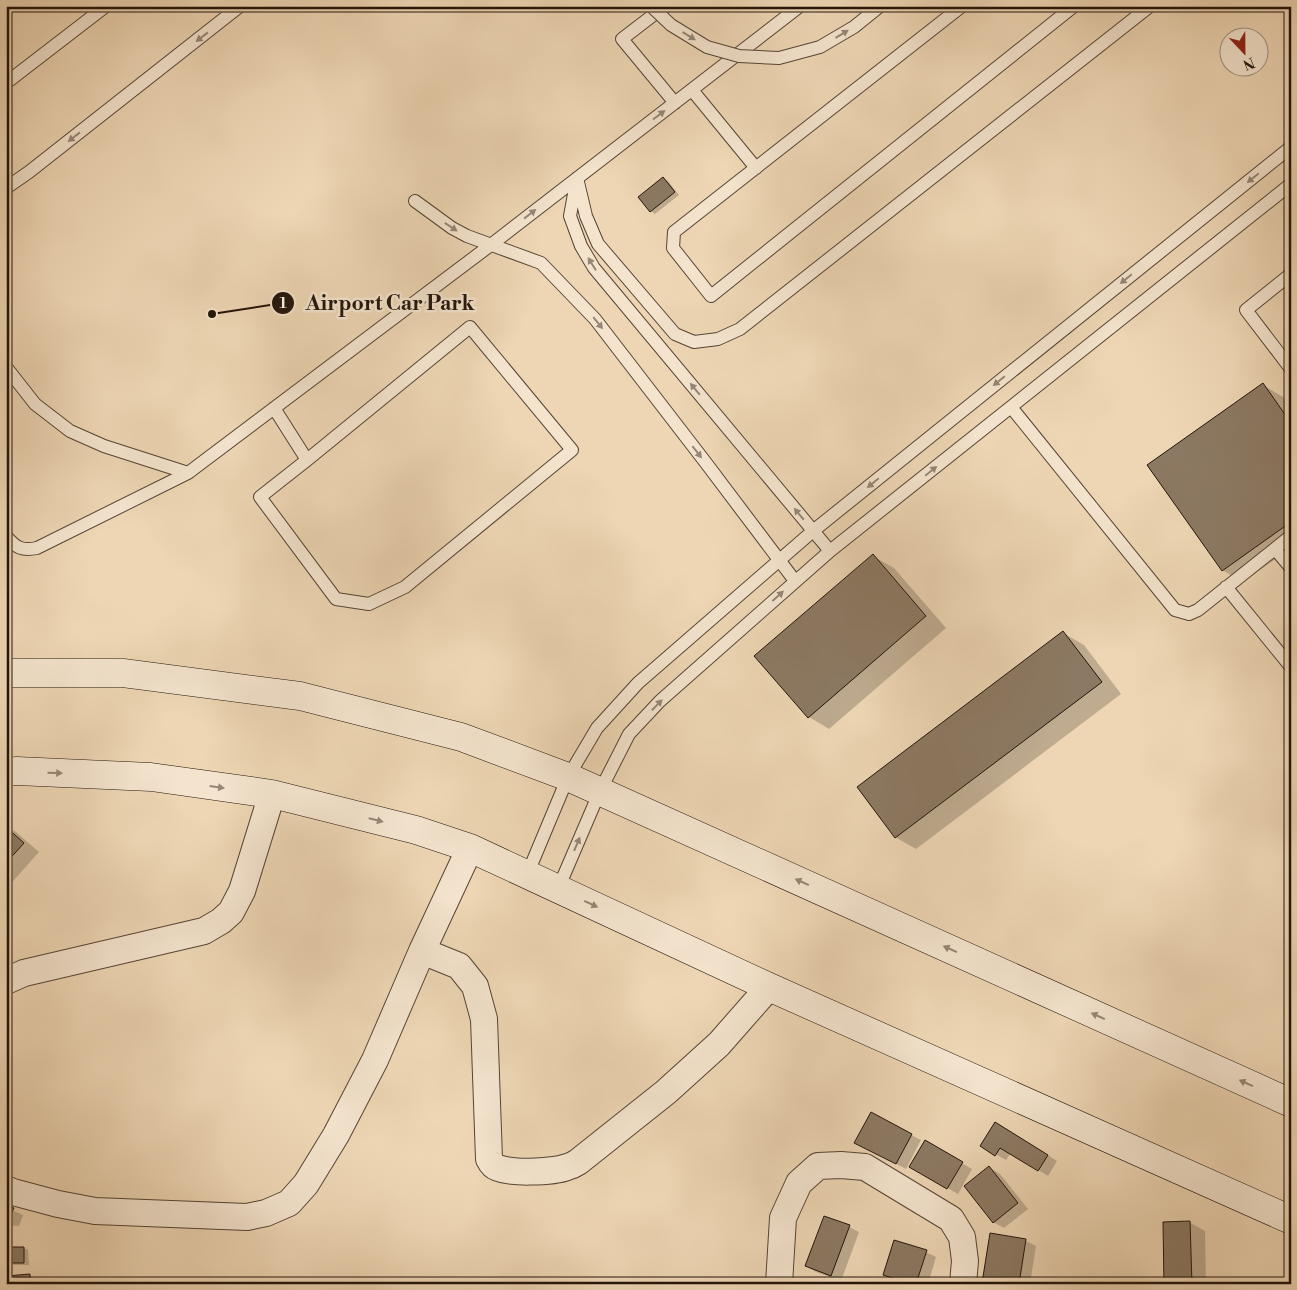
<svg xmlns="http://www.w3.org/2000/svg" width="1297" height="1290" font-family="'Libre Bodoni',serif">
<rect width="100%" height="100%" fill="#eed6b4"/>
<filter id="stains"><feTurbulence type="fractalNoise" baseFrequency=".004" numOctaves="4"/><feColorMatrix values="0 0 0 0 .2 0 0 0 0 .09 0 0 0 0 .02 0 0 0 .5 -.17"/></filter>
<radialGradient id="worn" r=".72"><stop offset=".6" stop-color="#630" stop-opacity="0"/><stop offset="1" stop-color="#630" stop-opacity=".3"/></radialGradient>
<path fill="#0003" d="M 663,178 L 668,181 L 679,195 L 655,214 L 651,211 Z
M 1263,385 L 1283,397 L 1291,407 L 1291,548 L 1243,582 L 1222,570 Z
M 873,556 L 894,568 L 946,628 L 829,729 L 809,717 Z
M 1063,633 L 1084,645 L 1121,694 L 916,849 L 895,837 Z
M 6,826 L 16,832 L 39,852 L 6,889 Z
M 1006,1129 L 1057,1161 L 1048,1176 L 1011,1153 L 1006,1160 L 981,1146 Z
M 911,1135 L 921,1140 L 906,1169 L 866,1148 Z
M 925,1142 L 972,1169 L 958,1194 L 911,1167 Z
M 990,1168 L 1000,1174 L 1028,1209 L 1004,1228 L 993,1222 Z
M 6,1207 L 23,1215 L 19,1226 L 6,1225 Z
M 1189,1222 L 1205,1231 L 1206,1284 L 1166,1284 Z
M 849,1227 L 859,1232 L 841,1281 L 816,1272 L 806,1266 Z
M 991,1235 L 1026,1241 L 1036,1246 L 1030,1284 L 987,1284 L 984,1282 Z
M 6,1248 L 24,1248 L 28,1250 L 29,1265 L 6,1265 Z
M 926,1252 L 936,1257 L 928,1284 L 905,1284 L 895,1281 L 885,1275 Z
M 29,1276 L 40,1282 L 40,1284 L 6,1284 Z"/>
<path fill="#8c7963" stroke="#22140b" d="M 663,177 L 675,192 L 650,212 L 638,197 Z
M 1263,383 L 1291,423 L 1291,522 L 1222,571 L 1147,465 Z
M 873,554 L 926,616 L 808,718 L 754,656 Z
M 1063,631 L 1102,682 L 895,838 L 857,787 Z
M 6,827 L 24,843 L 6,863 Z
M 871,1112 L 912,1134 L 896,1164 L 854,1143 Z
M 995,1122 L 1048,1155 L 1038,1171 L 1000,1148 L 995,1156 L 980,1146 Z
M 925,1140 L 963,1162 L 947,1189 L 909,1167 Z
M 989,1166 L 1018,1203 L 993,1223 L 964,1186 Z
M 6,1205 L 14,1208 L 8,1220 L 6,1220 Z
M 824,1216 L 850,1225 L 831,1276 L 805,1266 Z
M 1190,1221 L 1192,1284 L 1164,1284 L 1163,1222 Z
M 990,1233 L 1026,1239 L 1019,1284 L 982,1283 Z
M 894,1240 L 927,1250 L 916,1284 L 911,1284 L 883,1275 Z
M 6,1247 L 24,1247 L 24,1263 L 6,1263 Z
M 30,1274 L 30,1284 L 6,1284 L 6,1276 Z"/>
<g fill="none" stroke-linecap="round" stroke-linejoin="round">
<g stroke="#554435" stroke-width="14">
<path id="service" d="M 665,6 L 622,39 L 675,103
M 962,6 L 674,232 L 673,248 L 711,296 L 1074,6
M 6,83 L 106,6
M 692,90 L 756,168
M 577,178 L 586,216 L 598,244 L 675,334 L 694,342 L 718,339 L 740,329 L 1150,6
M 576,183 L 570,216 L 581,246 L 594,268 L 830,551
M 6,188 L 29,172 L 240,6
M 415,201 L 452,228 L 467,236 L 541,263 L 595,319 L 706,463 L 795,581
M 1291,274 L 1246,310 L 1291,369
M 470,327 L 572,450 L 405,587 L 369,604 L 336,599 L 260,497 L 307,460 Z
M 6,367 L 35,404 L 70,431 L 104,446 L 188,473
M 1011,407 L 1175,610 L 1189,614 L 1198,610 L 1291,536
M 274,408 L 307,460
M 6,536 C 16,548 22,551 37,548 L 188,473 L 492,244 L 800,6
M 1275,549 L 1291,568
M 1226,587 L 1291,667
M 527,875 L 568,777 L 597,728 L 638,683 L 813,531 L 1291,147
M 558,889 L 600,791 L 629,734 L 660,701 L 830,551 L 1291,184"/>
</g>
<g stroke="#554435" stroke-width="28">
<path id="minor" d="M 422,951 L 459,966 L 475,986 L 484,1019 L 489,1159 C 489,1159 492,1165 493,1165 C 503,1175 555,1172 567,1167 C 571,1166 575,1164 578,1162 L 666,1092 L 719,1044 L 769,987
M 6,981 L 24,973 L 204,931 L 221,921 L 231,912 L 242,891 L 272,794
M 6,1189 L 13,1192 L 58,1204 L 95,1211 L 247,1217 L 266,1213 L 289,1203 L 306,1184 L 336,1135 L 375,1060 L 422,951 L 470,848
M 779,1284 L 783,1218 L 799,1183 L 818,1166 L 841,1165 L 865,1167 L 951,1219 L 962,1237 L 965,1261 L 963,1284"/>
</g>
<g stroke="#22140b" stroke-width="29">
<path id="secondary" d="M 6,673 L 123,673 L 300,696 L 461,737 L 568,777 L 1291,1103
M 6,772 L 17,771 L 151,777 L 272,794 L 416,830 L 470,848 L 769,987 L 1291,1220"/>
</g>
<use href="#service" stroke="#f4e4ce" stroke-width="12"/>
<use href="#minor" stroke="#f4e4ce" stroke-width="26"/>
<use href="#secondary" stroke="#f4e4ce" stroke-width="28"/>
<g stroke="#554435" stroke-width="14" stroke-linecap="butt">
<path id="service-bridge" d="M 651,6 L 671,25 L 707,47 L 739,56 L 779,58 L 820,47 L 854,27 L 880,6"/>
</g>
<use href="#service-bridge" stroke="#f4e4ce" stroke-width="12"/>
</g>
<defs><path id="oneway-solid" d="M-6-.8H1V-3.2L6.5 0L1 3.2V.8H-6Z" transform="scale(1.25)"/></defs>
<g fill="#968676">
<use href="#oneway-solid" transform="translate(842 34) rotate(-31)"/>
<use href="#oneway-solid" transform="translate(689 36) rotate(31)"/>
<use href="#oneway-solid" transform="translate(202 37) rotate(142)"/>
<use href="#oneway-solid" transform="translate(659 115) rotate(-37)"/>
<use href="#oneway-solid" transform="translate(74 137) rotate(142)"/>
<use href="#oneway-solid" transform="translate(1253 178) rotate(141)"/>
<use href="#oneway-solid" transform="translate(530 214) rotate(-38)"/>
<use href="#oneway-solid" transform="translate(451 227) rotate(33)"/>
<use href="#oneway-solid" transform="translate(592 264) rotate(-122)"/>
<use href="#oneway-solid" transform="translate(1126 279) rotate(141)"/>
<use href="#oneway-solid" transform="translate(598 323) rotate(51)"/>
<use href="#oneway-solid" transform="translate(999 381) rotate(141)"/>
<use href="#oneway-solid" transform="translate(695 389) rotate(-130)"/>
<use href="#oneway-solid" transform="translate(697 452) rotate(52)"/>
<use href="#oneway-solid" transform="translate(931 471) rotate(-39)"/>
<use href="#oneway-solid" transform="translate(873 483) rotate(141)"/>
<use href="#oneway-solid" transform="translate(799 514) rotate(-130)"/>
<use href="#oneway-solid" transform="translate(778 596) rotate(-42)"/>
<use href="#oneway-solid" transform="translate(657 705) rotate(-46)"/>
<use href="#oneway-solid" transform="translate(55 773) rotate(2)"/>
<use href="#oneway-solid" transform="translate(217 787) rotate(8)"/>
<use href="#oneway-solid" transform="translate(376 820) rotate(14)"/>
<use href="#oneway-solid" transform="translate(577 844) rotate(-67)"/>
<use href="#oneway-solid" transform="translate(802 882) rotate(-156)"/>
<use href="#oneway-solid" transform="translate(591 904) rotate(25)"/>
<use href="#oneway-solid" transform="translate(950 949) rotate(-156)"/>
<use href="#oneway-solid" transform="translate(1098 1016) rotate(-156)"/>
<use href="#oneway-solid" transform="translate(1246 1083) rotate(-156)"/>
</g>
<path fill="none" stroke="#22140b" stroke-width="2" d="M212 314L283 303"/>
<g fill="#22140b" stroke="#f4e4ce" stroke-width="2">
<circle cx="212" cy="314" r="5"/>
<circle cx="283" cy="303" r="12"/>
</g>
<g font-size="15" text-anchor="middle" font-weight="bold" fill="#fff">
<text x="283" y="308">1</text>
</g>
<g font-size="21" text-anchor="middle" font-weight="bold" fill="#22140b" stroke="#f4e4ce" stroke-width="5" stroke-linejoin="round" paint-order="stroke">
<text x="390" y="310">Airport Car Park</text>
</g>
<rect width="1297" height="1290" fill="none" stroke="#eed6b4" stroke-width="25"/>
<rect x="8" y="8" width="1282" height="1275" fill="none" stroke="#22140b" stroke-width="2.5"/>
<rect x="12" y="12" width="1272" height="1265" fill="none" stroke="#22140b"/>
<g transform="translate(1244 52) rotate(158)"><circle r="24" fill="#f4e4ce" stroke="#a09180"/>
<path d="M0-4L9 19L0 12L-9 19Z" fill="#8f2418"/>
<text y="-8" font-size="14" font-weight="bold" text-anchor="middle" fill="#22140b">N</text>
</g>
<rect width="100%" height="100%" filter="url(#stains)"/>
<rect width="100%" height="100%" fill="url(#worn)"/>
</svg>
